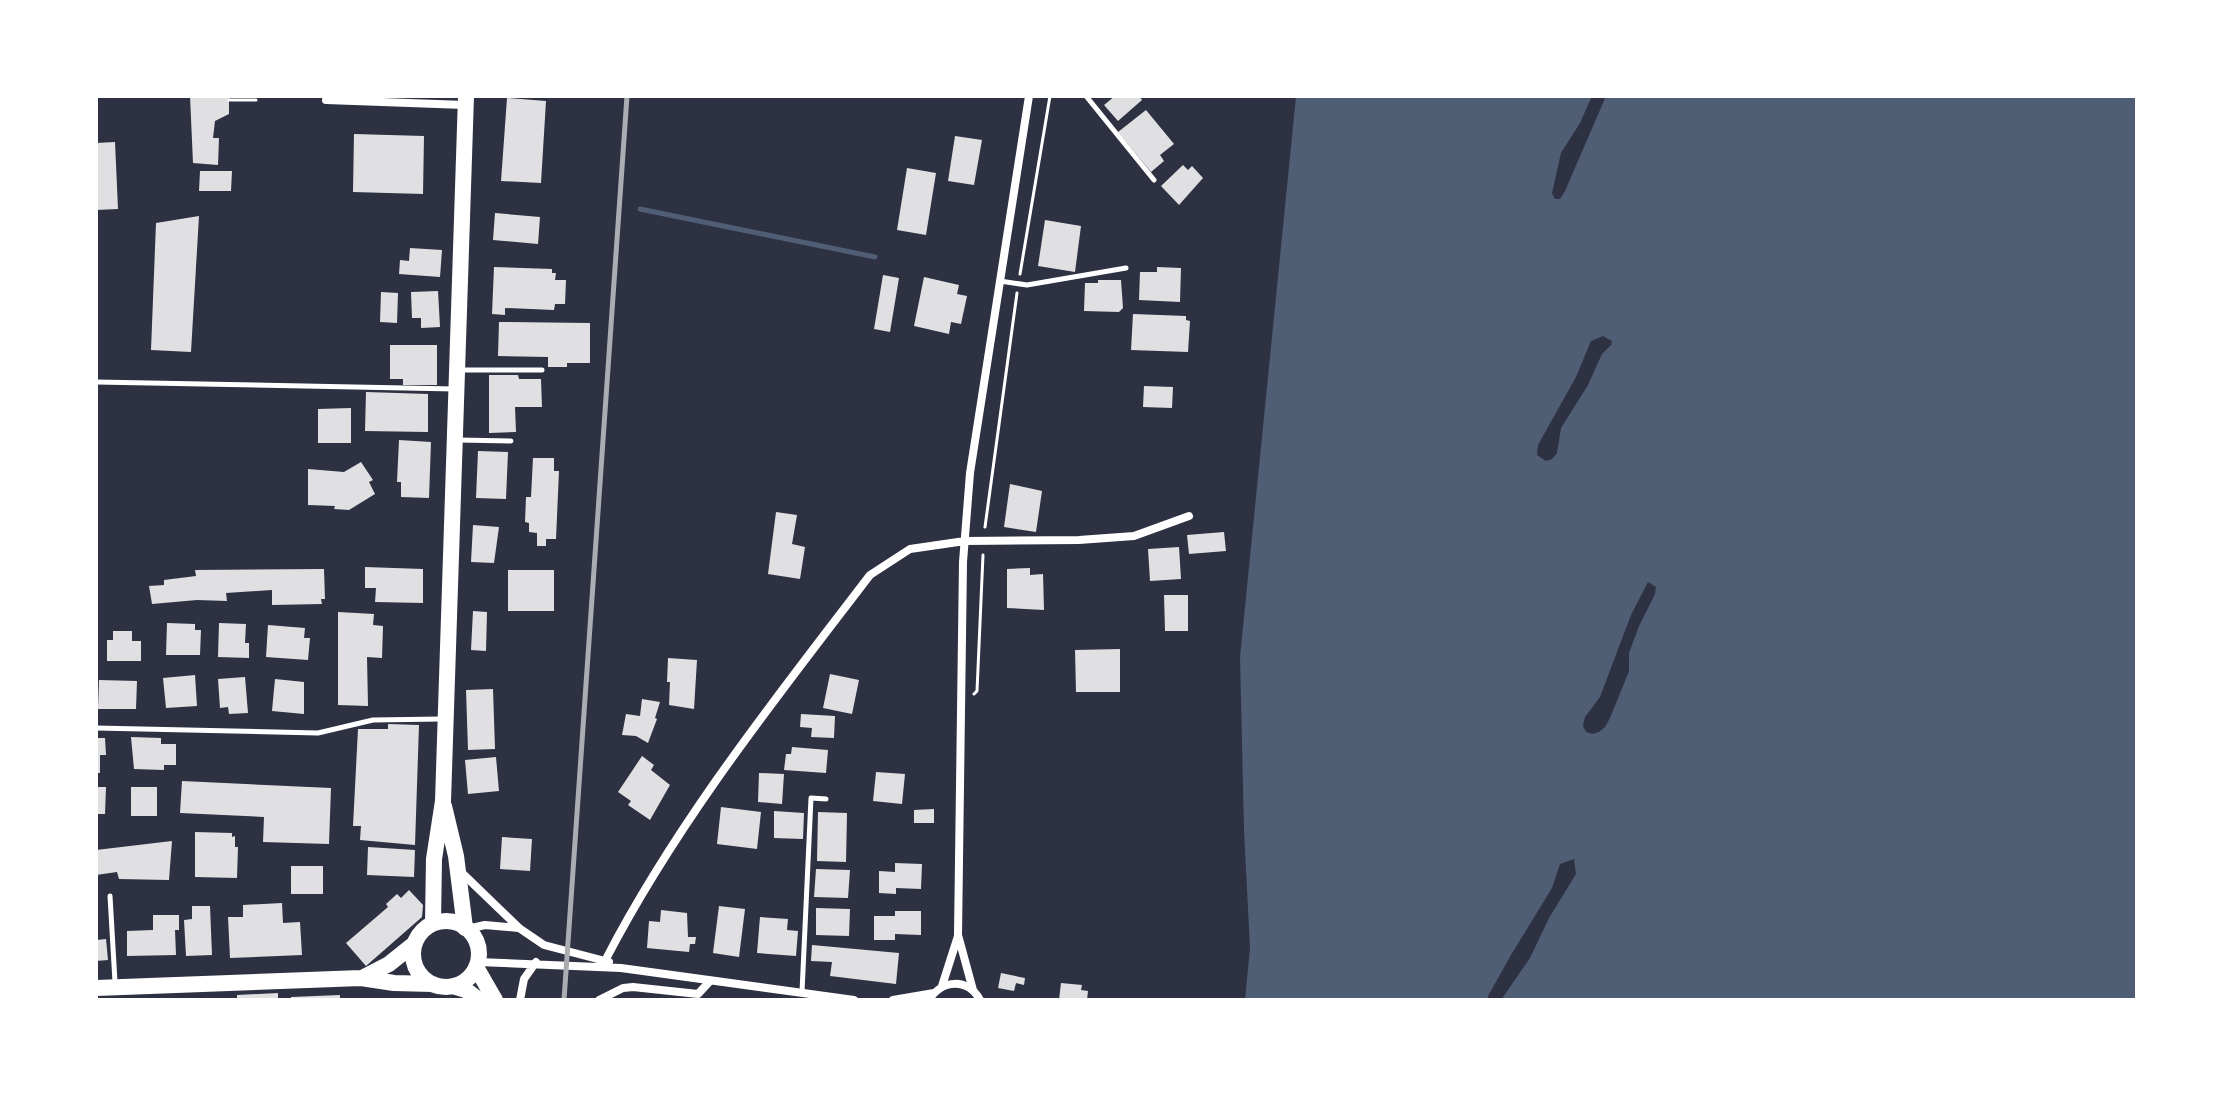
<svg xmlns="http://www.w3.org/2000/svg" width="2233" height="1096" font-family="'Asap Condensed',sans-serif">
<rect width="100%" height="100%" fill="#2d3142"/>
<path fill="#4f5d75" d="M 1296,96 L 2137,96 L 2137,1000 L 1245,1000 L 1250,948 L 1244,830 L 1240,657 Z"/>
<path fill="#2d3142" d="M 1592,96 L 1606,96 L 1565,191 L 1560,199 L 1555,199 L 1552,193 L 1561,153 L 1580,123 Z
M 1603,336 L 1612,341 L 1611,345 L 1602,354 L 1588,385 L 1561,428 L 1557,453 L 1552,459 L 1546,461 L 1537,455 L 1538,445 L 1576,377 L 1591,341 Z
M 1648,582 L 1656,587 L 1655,594 L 1639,626 L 1629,653 L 1629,671 L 1610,718 L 1605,727 L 1599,732 L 1592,734 L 1586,732 L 1583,726 L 1585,717 L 1600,697 L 1631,615 Z
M 1574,859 L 1576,874 L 1549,918 L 1530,958 L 1501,1000 L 1489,1000 L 1488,996 L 1511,955 L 1552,888 L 1560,864 Z"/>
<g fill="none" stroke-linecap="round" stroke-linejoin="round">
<path stroke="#4f5d75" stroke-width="5" d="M 640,209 L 875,257"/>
</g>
<path fill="#e0e0e3" d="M 190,96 L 229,96 L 229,114 L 215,121 L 213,138 L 219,138 L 218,165 L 193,163 Z
M 1115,96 L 1139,96 L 1142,100 L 1118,121 L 1104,105 Z
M 507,98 L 546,101 L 541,183 L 501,181 Z
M 1146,110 L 1174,144 L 1160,155 L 1164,161 L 1151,172 L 1118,132 Z
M 354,134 L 424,136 L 423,194 L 353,192 Z
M 955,136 L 982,140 L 974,185 L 948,181 Z
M 115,142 L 118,209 L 96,210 L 96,143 Z
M 1183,165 L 1188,170 L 1192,166 L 1203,178 L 1179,205 L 1161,186 Z
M 907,168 L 936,173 L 926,235 L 897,230 Z
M 200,171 L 232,171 L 231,191 L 199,191 Z
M 495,213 L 540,217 L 538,244 L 493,240 Z
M 199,216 L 191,352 L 151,350 L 156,223 Z
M 1045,220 L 1081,226 L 1075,272 L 1038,266 Z
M 410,248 L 442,250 L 440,277 L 399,274 L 400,260 L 409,261 Z
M 494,267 L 552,269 L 552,273 L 556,273 L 555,280 L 566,280 L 565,304 L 555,304 L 554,310 L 505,308 L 505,315 L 492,314 Z
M 1157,267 L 1181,268 L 1180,302 L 1139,300 L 1140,272 L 1157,272 Z
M 883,275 L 899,278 L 890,332 L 874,329 Z
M 924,277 L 959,285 L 957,294 L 967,296 L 961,324 L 951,322 L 949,334 L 914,326 Z
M 1098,280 L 1121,280 L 1123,308 L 1119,312 L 1084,311 L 1085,283 L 1098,283 Z
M 438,291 L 440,327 L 421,328 L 421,318 L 412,318 L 411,292 Z
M 381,292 L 398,293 L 397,323 L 380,322 Z
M 1133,314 L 1186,316 L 1186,320 L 1190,321 L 1188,352 L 1131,350 Z
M 499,322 L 590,323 L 590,363 L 567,363 L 567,367 L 548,367 L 548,357 L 498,356 Z
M 390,345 L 437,345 L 437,385 L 403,385 L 403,379 L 390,379 Z
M 489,375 L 518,375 L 519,379 L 541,379 L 542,407 L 515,407 L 516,432 L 489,433 Z
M 1144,386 L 1173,387 L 1172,408 L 1143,407 Z
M 366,392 L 428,394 L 428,432 L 365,431 Z
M 351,408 L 351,443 L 318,443 L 318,409 Z
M 399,440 L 431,442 L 429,498 L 401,497 L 401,482 L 397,482 Z
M 478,451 L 508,452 L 506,499 L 476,498 Z
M 533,458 L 554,458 L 554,471 L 559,471 L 556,539 L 546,539 L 546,546 L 537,546 L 537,533 L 529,532 L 529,523 L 525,522 L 526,497 L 531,497 Z
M 361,462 L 373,480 L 369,482 L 375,494 L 349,510 L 334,509 L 335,506 L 308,505 L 308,469 L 344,472 Z
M 1010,484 L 1042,491 L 1036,532 L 1004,527 Z
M 776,512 L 797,515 L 792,544 L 805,547 L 800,579 L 768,574 Z
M 473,525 L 499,527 L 494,563 L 471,562 Z
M 1224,532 L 1226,551 L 1189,554 L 1187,535 Z
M 1179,547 L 1181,579 L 1150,581 L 1148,549 Z
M 365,567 L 423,569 L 423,603 L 375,602 L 376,588 L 365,588 Z
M 1030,568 L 1030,575 L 1043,574 L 1044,610 L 1007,608 L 1007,569 Z
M 324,569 L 325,599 L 321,599 L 322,604 L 272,605 L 272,590 L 226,593 L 227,601 L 197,600 L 152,604 L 149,586 L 164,585 L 164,580 L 196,576 L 195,570 Z
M 508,570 L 554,570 L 554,611 L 508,611 Z
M 1164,595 L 1188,595 L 1188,631 L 1165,631 Z
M 473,611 L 487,612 L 486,651 L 471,650 Z
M 338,612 L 374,614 L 373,625 L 383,626 L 382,658 L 367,657 L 368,706 L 338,705 Z
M 167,623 L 195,624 L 195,630 L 201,630 L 200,655 L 166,655 Z
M 219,623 L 246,624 L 245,643 L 249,643 L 249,658 L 218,657 Z
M 268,625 L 305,628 L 304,638 L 310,638 L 308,660 L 266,657 Z
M 113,631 L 132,631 L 132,641 L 141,641 L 141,661 L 107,661 L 107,640 L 113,640 Z
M 1120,649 L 1120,692 L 1076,692 L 1075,650 Z
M 668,658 L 697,660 L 694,709 L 669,705 L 670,682 L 667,682 Z
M 830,674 L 859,680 L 852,714 L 823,708 Z
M 195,675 L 197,706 L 166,708 L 163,678 Z
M 245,677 L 248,713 L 229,714 L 228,707 L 220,708 L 218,679 Z
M 275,679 L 304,682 L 304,714 L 272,711 Z
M 99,680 L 137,681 L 136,709 L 98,709 Z
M 493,689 L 495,749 L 468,750 L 466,690 Z
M 642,699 L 660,702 L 655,718 L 657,719 L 648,743 L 636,736 L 622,735 L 626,714 L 640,716 Z
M 801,714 L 835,716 L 834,738 L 811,737 L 812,728 L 800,727 Z
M 388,724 L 419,725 L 415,845 L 360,840 L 361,826 L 353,826 L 358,729 L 388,729 Z
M 131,737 L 161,738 L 161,744 L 176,744 L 176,765 L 164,765 L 164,770 L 134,769 Z
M 96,738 L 105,738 L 106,755 L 100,755 L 100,773 L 96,773 Z
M 792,747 L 828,750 L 826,773 L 784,770 L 786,754 L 791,754 Z
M 642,756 L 654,765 L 651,770 L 670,785 L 650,820 L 628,805 L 631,801 L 618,792 Z
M 496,757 L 499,791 L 468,794 L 465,760 Z
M 876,772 L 905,774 L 902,804 L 873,801 Z
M 759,773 L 784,774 L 782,804 L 758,802 Z
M 182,781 L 331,788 L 329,844 L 263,842 L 264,817 L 180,813 Z
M 96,787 L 106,787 L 105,814 L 96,814 Z
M 131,787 L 157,787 L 157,816 L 131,816 Z
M 721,807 L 761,812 L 757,849 L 717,844 Z
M 934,809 L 934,823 L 914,823 L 914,810 Z
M 774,811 L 804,813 L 803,839 L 774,838 Z
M 818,812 L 847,813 L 846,862 L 817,861 Z
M 195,832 L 232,833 L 232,837 L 235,836 L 235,847 L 238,847 L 237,878 L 195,877 Z
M 502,837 L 532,839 L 530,871 L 500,869 Z
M 172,841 L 169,880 L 119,879 L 117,872 L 96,875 L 96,850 Z
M 368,847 L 415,850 L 414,877 L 367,875 Z
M 895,863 L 922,864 L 921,889 L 896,888 L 896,894 L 879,893 L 879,871 L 895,872 Z
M 291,866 L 323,866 L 323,894 L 291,894 Z
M 816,869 L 850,870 L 848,898 L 814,897 Z
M 409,890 L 423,905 L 422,917 L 366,966 L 346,943 L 388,907 L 386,904 L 397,894 L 401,898 Z
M 282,903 L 283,923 L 300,922 L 302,955 L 230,958 L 228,917 L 243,917 L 243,905 Z
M 192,906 L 210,906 L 212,955 L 186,956 L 184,920 L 192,919 Z
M 719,906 L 745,909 L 739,957 L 713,953 Z
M 816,908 L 850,909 L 849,936 L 816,935 Z
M 661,910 L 687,913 L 688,937 L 696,937 L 695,944 L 690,944 L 689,952 L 647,948 L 649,921 L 660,922 Z
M 895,911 L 921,911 L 921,935 L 895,934 L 895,940 L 874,940 L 874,916 L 895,916 Z
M 153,915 L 179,915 L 179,930 L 175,930 L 176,955 L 127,956 L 127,931 L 153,930 Z
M 760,917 L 788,919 L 787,930 L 798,931 L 796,956 L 757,953 Z
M 106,939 L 108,960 L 96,961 L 96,940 Z
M 812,945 L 899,953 L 896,984 L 830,976 L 832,962 L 811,961 Z
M 1001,973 L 1025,978 L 1024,985 L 1016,983 L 1014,991 L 998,988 Z
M 1061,983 L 1082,985 L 1081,990 L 1088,991 L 1087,1000 L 1059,1000 Z
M 278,993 L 278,1000 L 237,1000 L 237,995 Z
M 340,995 L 340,1000 L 291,1000 L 291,997 Z"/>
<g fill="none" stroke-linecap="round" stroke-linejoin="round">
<path stroke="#fff" stroke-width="3" d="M 229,100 L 256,100
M 1020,274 L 1050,96
M 985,527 L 1017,293
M 974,694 L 977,691 L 983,555"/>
<path stroke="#fff" stroke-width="5" d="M 1086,96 L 1154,180
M 1000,281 L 1027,285 L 1126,268
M 458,370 L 542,370
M 96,382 L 455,389
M 459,440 L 511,441
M 96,728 L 318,733 L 373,720 L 441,719
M 110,896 L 115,982
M 802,992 L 811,798 L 826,799"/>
<path stroke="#fff" stroke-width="8" d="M 326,100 L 465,105
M 461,872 L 519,928 L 544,945 L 609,962
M 467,929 L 485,925 L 519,928
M 606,959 C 677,822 776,698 870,575 L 910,549 L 965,541 L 1079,540 L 1134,536 L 1189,516
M 478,962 L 621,968 L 854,1000
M 942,986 L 958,936
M 973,990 L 958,935 L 963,562 L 970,473 L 1029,96
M 520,1000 L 524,979 L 536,962
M 599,1000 L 623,988 L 633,987 L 698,994 L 710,981
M 893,1000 L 934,993
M 929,1000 C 942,979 968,978 980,1000"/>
<path stroke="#fff" stroke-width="16" d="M 444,806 L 456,856 L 465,928
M 433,923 L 434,859 L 443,801 L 466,96"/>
<path stroke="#fff" stroke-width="16" d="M413 954a33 33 0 1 1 66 0a33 33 0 1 1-66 0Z
M 476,967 L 495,1000
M 362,978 L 389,964 L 414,944
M 453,986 L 466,990 L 479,1000
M 96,988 L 361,978 L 394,983 L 433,984"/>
<path stroke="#abadb3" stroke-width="5" d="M 564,1000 L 627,96"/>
</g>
<rect width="2233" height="1096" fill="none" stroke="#ffffff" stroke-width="196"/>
</svg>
